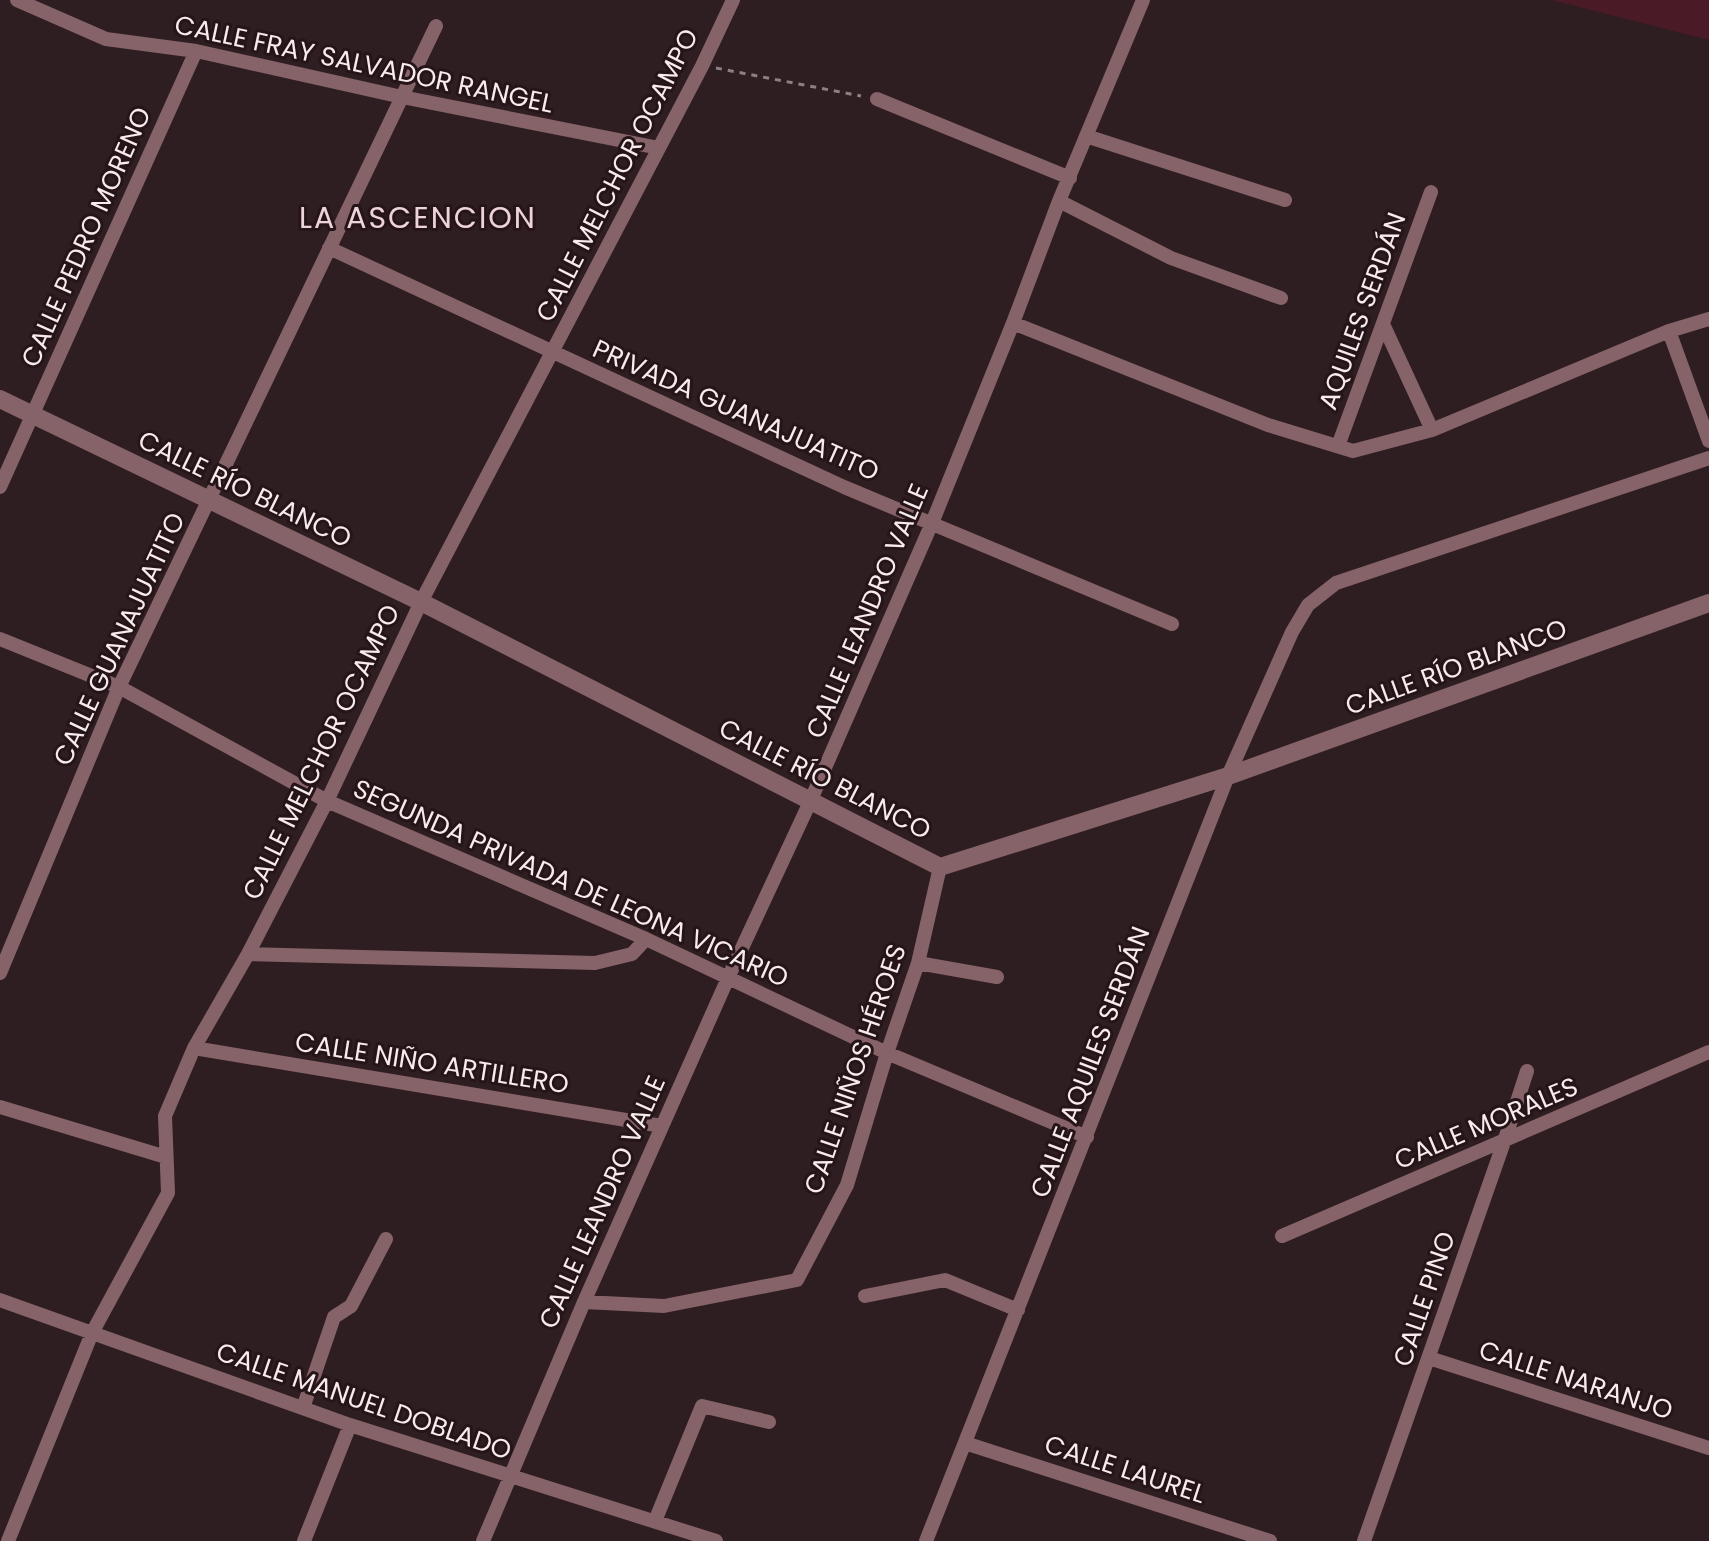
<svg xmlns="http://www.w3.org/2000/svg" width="1709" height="1541" font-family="Poppins,sans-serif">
<rect width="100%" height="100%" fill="#2f1e21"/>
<path fill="#4a1b27" d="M 1552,0 L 1709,0 L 1709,40 Z"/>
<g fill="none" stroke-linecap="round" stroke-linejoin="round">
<path stroke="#8e8082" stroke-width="3" stroke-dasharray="6 6" stroke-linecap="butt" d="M 716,68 L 861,96"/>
<path stroke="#866369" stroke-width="14" d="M 17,0 L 106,39 L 196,51 L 402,97 L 659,148
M 877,99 L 1070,178
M 1086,136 L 1285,200
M 1059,201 L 1171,258 L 1281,298
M 329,248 L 844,487 L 1172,624
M 1013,323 L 1268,425 L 1353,451 L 1432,430 L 1669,331 L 1709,319
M 1383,324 L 1432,430
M 1669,331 L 1709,441
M 1338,446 L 1431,192
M 0,487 L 196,51
M 0,639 L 119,687 L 327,801 L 646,939 L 887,1053 L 1087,1137
M 248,954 L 595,963 L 632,954 L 646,939
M 918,963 L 997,977
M 0,973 L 119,687 L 436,26
M 194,1048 L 662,1126
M 0,1107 L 166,1157
M 1282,1236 L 1709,1052
M 865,1296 L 945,1280 L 1018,1310
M 0,1300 L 350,1425 L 716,1541
M 584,1302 L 664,1306 L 797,1280 L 847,1185 L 887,1053 L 918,963 L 940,867
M 1429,1358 L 1709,1448
M 303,1408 L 334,1317 L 351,1306 L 386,1239
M 965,1443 L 1270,1541
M 655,1521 L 702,1406 L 769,1422
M 8,1541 L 92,1333 L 168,1193 L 165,1116 L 194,1048 L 248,954 L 327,801 L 421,602 L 702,66 L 733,0
M 304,1541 L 350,1425
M 483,1541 L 584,1302 L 728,978 L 810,802 L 932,523 L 1013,323 L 1059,201 L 1143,0
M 926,1541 L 1228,776 L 1292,632 L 1308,605 L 1336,583 L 1709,458
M 1364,1541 L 1504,1142 L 1527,1071"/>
<path stroke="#866369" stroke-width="18" d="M 0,399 L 421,602 L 940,867 L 1228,776 L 1709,603"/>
</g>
<g text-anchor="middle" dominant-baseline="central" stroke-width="6" stroke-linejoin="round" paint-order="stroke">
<g font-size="26" fill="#f7ebec" stroke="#251418">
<text transform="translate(364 64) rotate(12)">CALLE FRAY SALVADOR RANGEL</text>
<text transform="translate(617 175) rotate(-63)">CALLE MELCHOR OCAMPO</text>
<text transform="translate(86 237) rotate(-66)">CALLE PEDRO MORENO</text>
<text transform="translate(1362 311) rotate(-70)">AQUILES SERDÁN</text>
<text transform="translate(736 410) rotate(24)">PRIVADA GUANAJUATITO</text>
<text transform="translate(245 489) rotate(26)">CALLE RÍO BLANCO</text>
<text transform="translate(867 611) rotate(-67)">CALLE LEANDRO VALLE</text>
<text transform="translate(119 639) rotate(-65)">CALLE GUANAJUATITO</text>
<text transform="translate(1456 667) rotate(-20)">CALLE RÍO BLANCO</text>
<text transform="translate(321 752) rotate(-64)">CALLE MELCHOR OCAMPO</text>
<text transform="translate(825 779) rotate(27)">CALLE RÍO BLANCO</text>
<text transform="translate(571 883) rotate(24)">SEGUNDA PRIVADA DE LEONA VICARIO</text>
<text transform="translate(1090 1062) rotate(-69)">CALLE AQUILES SERDÁN</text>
<text transform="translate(432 1063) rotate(9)">CALLE NIÑO ARTILLERO</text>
<text transform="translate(855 1069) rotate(-71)">CALLE NIÑOS HÉROES</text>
<text transform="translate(1486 1123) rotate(-23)">CALLE MORALES</text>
<text transform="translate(602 1202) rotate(-66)">CALLE LEANDRO VALLE</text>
<text transform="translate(1424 1299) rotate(-71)">CALLE PINO</text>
<text transform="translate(1576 1380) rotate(18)">CALLE NARANJO</text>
<text transform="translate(364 1401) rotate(19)">CALLE MANUEL DOBLADO</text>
<text transform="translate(1125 1469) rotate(18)">CALLE LAUREL</text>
</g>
<g font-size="30" letter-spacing="2" fill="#edd4d8" stroke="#251418">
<text x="418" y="217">LA ASCENCION</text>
</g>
</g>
</svg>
